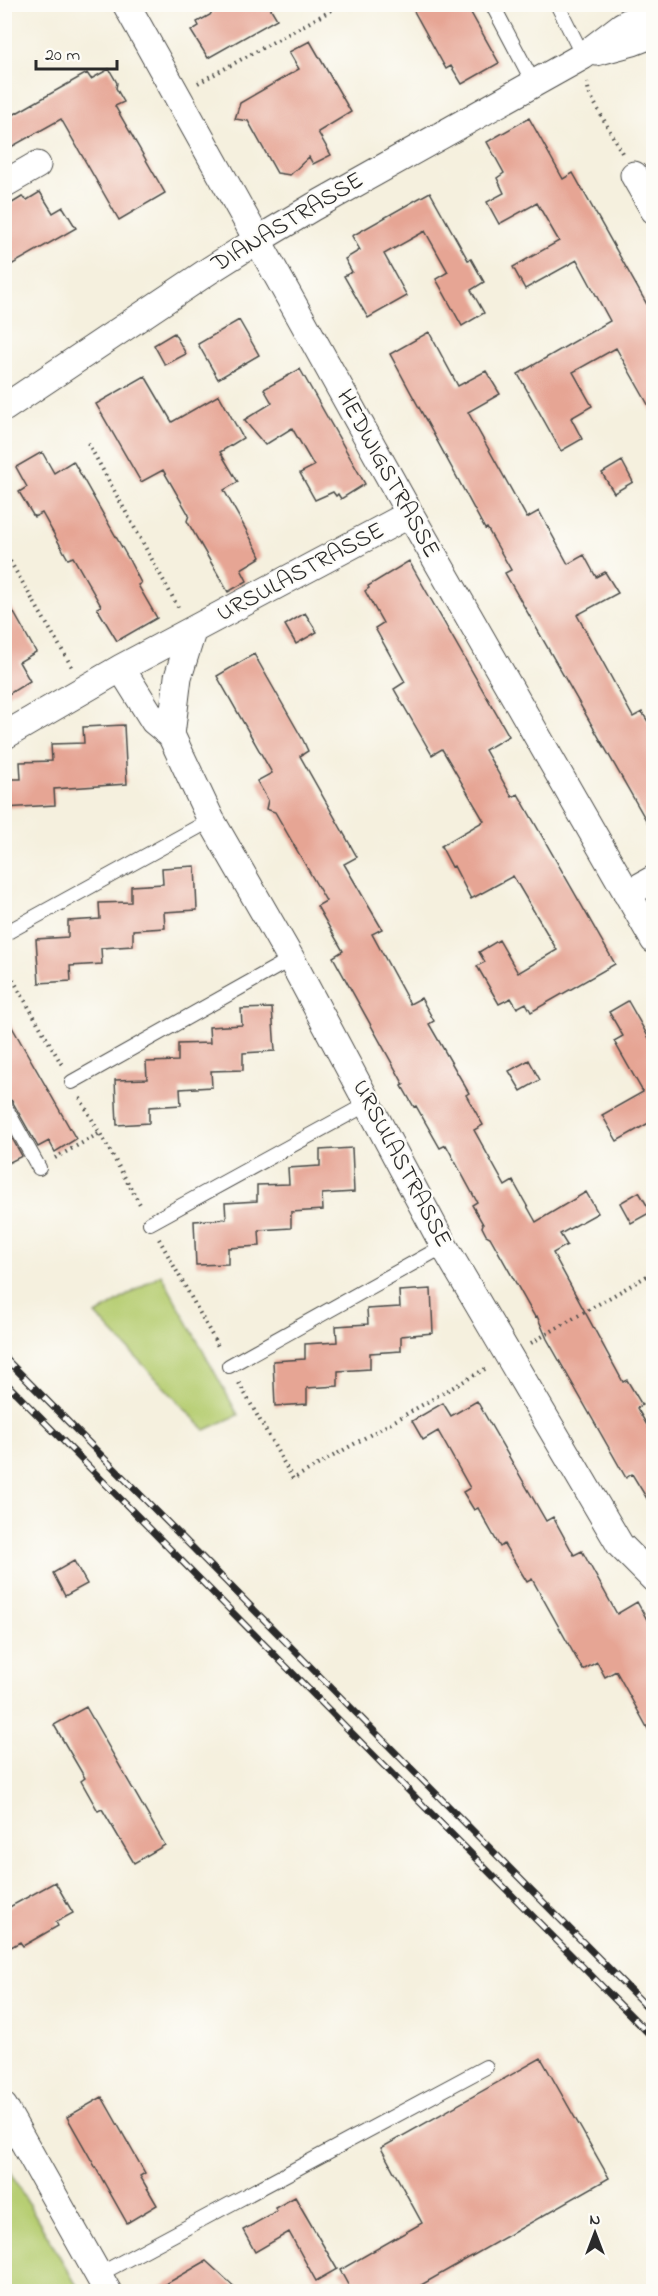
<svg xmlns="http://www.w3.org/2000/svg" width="658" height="2296" font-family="'Indie Flower',sans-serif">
<rect width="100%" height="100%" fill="#fdfcf7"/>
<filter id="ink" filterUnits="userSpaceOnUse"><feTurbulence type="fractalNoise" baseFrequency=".0167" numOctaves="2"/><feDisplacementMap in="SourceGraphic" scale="12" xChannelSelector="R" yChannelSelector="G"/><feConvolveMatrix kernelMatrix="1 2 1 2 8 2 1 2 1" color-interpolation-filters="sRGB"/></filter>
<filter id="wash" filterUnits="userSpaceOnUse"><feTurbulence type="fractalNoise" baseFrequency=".008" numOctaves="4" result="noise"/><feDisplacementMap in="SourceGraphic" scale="24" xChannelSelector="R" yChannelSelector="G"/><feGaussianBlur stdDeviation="1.35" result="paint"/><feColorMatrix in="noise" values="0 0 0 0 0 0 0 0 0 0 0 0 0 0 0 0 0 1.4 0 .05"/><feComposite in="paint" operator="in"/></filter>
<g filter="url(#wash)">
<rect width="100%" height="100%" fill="#f5f0de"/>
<path fill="#b7ce73" stroke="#717c4f" stroke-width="1.5" d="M 161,1274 L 238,1415 L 205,1430 L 96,1315 Z
M 5,2164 L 80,2291 L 5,2291 Z"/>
<g id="blocks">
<path fill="#e6a594" d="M 217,4 L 268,4 L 277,19 L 208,58 L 191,31 L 199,26 L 197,22 L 210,15 Z
M 410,4 L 466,4 L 499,63 L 462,84 L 451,66 L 446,69 Z
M 310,41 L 351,112 L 318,132 L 331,155 L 313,164 L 309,157 L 290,175 L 277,173 L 248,121 L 235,119 L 240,103 L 299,69 L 289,52 Z
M 109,69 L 117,83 L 116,88 L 124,102 L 115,106 L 165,193 L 119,220 L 61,119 L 4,151 L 4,120 L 87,73 L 91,79 Z
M 529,118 L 563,179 L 573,173 L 654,317 L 654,415 L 616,348 L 573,372 L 592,406 L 571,418 L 582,439 L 561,451 L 518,374 L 610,321 L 577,260 L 525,289 L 513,267 L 559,241 L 537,203 L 499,224 L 487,202 L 504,193 L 497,178 L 504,173 L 487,142 Z
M 40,192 L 53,213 L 63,207 L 76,228 L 4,269 L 4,208 L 22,197 L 27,200 Z
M 430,192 L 468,260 L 471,259 L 484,282 L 471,290 L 484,313 L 462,326 L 436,279 L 448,272 L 425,231 L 384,254 L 407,296 L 368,318 L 344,276 L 352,272 L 345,259 L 360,250 L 352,236 Z
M 239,320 L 259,355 L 218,379 L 198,344 Z
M 429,332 L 458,386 L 486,371 L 500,394 L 468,412 L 527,518 L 539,511 L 568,564 L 584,555 L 596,577 L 605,572 L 618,593 L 577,615 L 633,717 L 642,712 L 654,731 L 654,834 L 505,573 L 511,570 L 487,528 L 485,529 L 390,354 Z
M 174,333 L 186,354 L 165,365 L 154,345 Z
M 300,369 L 365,484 L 341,499 L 338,494 L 336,496 L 333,492 L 315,500 L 300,473 L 314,466 L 292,428 L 265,445 L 244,420 L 272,403 L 264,389 Z
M 145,376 L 172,422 L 219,395 L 243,438 L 220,452 L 238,482 L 224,490 L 261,557 L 241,569 L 247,581 L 228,592 L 187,521 L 189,515 L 163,470 L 141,482 L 96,404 Z
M 42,452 L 54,473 L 73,461 L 128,558 L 141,583 L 138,585 L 157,618 L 117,641 L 97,608 L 101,606 L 73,557 L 68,559 L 42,513 L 34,517 L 19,492 L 27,487 L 16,467 Z
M 622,461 L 633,482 L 614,493 L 602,473 Z
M 409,561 L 509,736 L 485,750 L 512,797 L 518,794 L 615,964 L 531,1012 L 526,1003 L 517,1008 L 511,998 L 499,1004 L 477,966 L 485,962 L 479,952 L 499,940 L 518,973 L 557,950 L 513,876 L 471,899 L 454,866 L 452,867 L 441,846 L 484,821 L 442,749 L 432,755 L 394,689 L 405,682 L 375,628 L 383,623 L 365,591 L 369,588 L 368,586 Z
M 4,595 L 36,652 L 19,662 L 30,681 L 4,697 Z
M 305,613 L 317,632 L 296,644 L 285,625 Z
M 254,654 L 303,740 L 308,751 L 300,756 L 357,857 L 344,864 L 382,929 L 372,934 L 410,1004 L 421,998 L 434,1021 L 429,1024 L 469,1093 L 466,1095 L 483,1125 L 474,1130 L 505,1186 L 513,1181 L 536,1222 L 586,1192 L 598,1213 L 560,1234 L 567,1245 L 553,1253 L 623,1382 L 627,1380 L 642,1405 L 637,1408 L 654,1437 L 654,1510 L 632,1474 L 626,1478 L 547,1339 L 537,1316 L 535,1317 L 490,1237 L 486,1235 L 482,1227 L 483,1224 L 472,1205 L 477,1202 L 446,1145 L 440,1148 L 416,1106 L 414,1107 L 402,1086 L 404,1085 L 333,957 L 343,951 L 317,906 L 326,901 L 275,812 L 266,809 L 268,800 L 257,781 L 272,773 L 217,676 Z
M 124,725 L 127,784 L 54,789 L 55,805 L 4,808 L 4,779 L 21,779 L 20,762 L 52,761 L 51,744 L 84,743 L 83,727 Z
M 195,866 L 197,910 L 164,912 L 165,928 L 133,930 L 133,946 L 101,948 L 102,964 L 70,966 L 71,981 L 39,983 L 36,939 L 68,937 L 68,921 L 100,919 L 99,903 L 131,902 L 131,886 L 163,884 L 162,868 Z
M 628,1001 L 654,1047 L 654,1120 L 617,1141 L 602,1115 L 643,1092 L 614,1041 L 623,1036 L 609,1012 Z
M 272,1008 L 275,1051 L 243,1053 L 243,1070 L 211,1071 L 212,1087 L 180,1089 L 181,1105 L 149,1107 L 149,1123 L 117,1125 L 115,1080 L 147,1079 L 146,1062 L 178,1061 L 178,1044 L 210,1043 L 209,1027 L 242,1025 L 241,1009 Z
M 4,1013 L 76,1139 L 55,1152 L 49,1141 L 38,1147 L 12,1101 L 4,1096 Z
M 529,1060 L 540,1080 L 521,1091 L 509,1071 Z
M 4,1124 L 22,1156 L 4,1165 Z
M 352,1148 L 354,1192 L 322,1194 L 323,1210 L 291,1212 L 291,1228 L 259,1230 L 260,1246 L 228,1248 L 228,1264 L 196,1265 L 194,1221 L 226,1219 L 225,1203 L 257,1201 L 257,1185 L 289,1184 L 288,1168 L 320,1166 L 320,1150 Z
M 639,1192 L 651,1212 L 631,1223 L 620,1203 Z
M 431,1289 L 433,1333 L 401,1336 L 401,1351 L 370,1353 L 370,1369 L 338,1371 L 338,1386 L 307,1388 L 307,1404 L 275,1406 L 273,1361 L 305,1359 L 305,1344 L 337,1342 L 336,1326 L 368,1324 L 367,1309 L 400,1307 L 399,1291 Z
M 477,1401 L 546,1521 L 553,1517 L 574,1555 L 582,1551 L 617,1614 L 637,1602 L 654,1632 L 654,1740 L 616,1671 L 605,1677 L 597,1662 L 583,1670 L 532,1579 L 527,1582 L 504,1544 L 500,1547 L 478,1508 L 474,1510 L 463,1492 L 470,1488 L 438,1431 L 423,1440 L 412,1421 L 443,1403 L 451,1416 Z
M 74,1561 L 87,1584 L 65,1596 L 53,1573 Z
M 86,1707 L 165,1845 L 134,1863 L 102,1809 L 98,1811 L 81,1781 L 85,1778 L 54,1725 Z
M 55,1882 L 73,1913 L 56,1922 L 58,1926 L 23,1946 L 20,1942 L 4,1951 L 4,1910 Z
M 541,2058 L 609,2178 L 409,2292 L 352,2292 L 340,2270 L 422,2223 L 381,2148 Z
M 102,2097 L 145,2173 L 140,2176 L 157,2205 L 127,2223 L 67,2117 Z
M 295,2197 L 337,2269 L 316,2281 L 289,2232 L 255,2252 L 243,2230 L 277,2211 L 275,2208 Z
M 206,2261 L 240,2292 L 152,2292 Z"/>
</g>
</g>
<g filter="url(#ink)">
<use href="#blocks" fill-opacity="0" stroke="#494946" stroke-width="1.5"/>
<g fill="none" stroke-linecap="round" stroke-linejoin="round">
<g stroke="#494946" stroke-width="16">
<path id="lane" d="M 492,4 L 533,82
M 557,4 L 583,56
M 4,934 L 211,820
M 72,1082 L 291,959
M 4,1105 L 39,1168
M 150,1223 L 369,1103
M 229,1366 L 444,1246
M 98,2275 L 486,2067"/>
</g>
<g stroke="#494946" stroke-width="29">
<path id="street" d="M 126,4 L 410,514 L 654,940
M 596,52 L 633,42 L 654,34
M 634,175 L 654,210
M 4,184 L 37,165
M 4,408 L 210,270 L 256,241 L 313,207 L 583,56 L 622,26 L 654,8
M 121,668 L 154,721 L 171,735 L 211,820 L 291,959 L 444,1246 L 620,1545 L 654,1579
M 171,735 L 178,677 L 192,632
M 4,736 L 121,668 L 410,514
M 627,894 L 654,879
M 4,2107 L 108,2292"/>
</g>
<path stroke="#494946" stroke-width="4" stroke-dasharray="1.5 4.5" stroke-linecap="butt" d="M 587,82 L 589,93 L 622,153
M 198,83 L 343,4
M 88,443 L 178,607
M 4,551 L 72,667
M 4,964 L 62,1065
M 80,1098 L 141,1206
M 55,1158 L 100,1133
M 159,1239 L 219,1348
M 531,1343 L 654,1272
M 239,1383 L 293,1479 L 485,1369"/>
<use href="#lane" stroke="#fff" stroke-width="14"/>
<use href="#street" stroke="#fff" stroke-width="27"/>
<g stroke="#2b2b2b" stroke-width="7">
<path id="rail" d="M 4,1357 L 654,2014
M 4,1381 L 654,2039"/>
</g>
<use href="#rail" stroke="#fdfcf7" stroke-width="4.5" stroke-dasharray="14" stroke-linecap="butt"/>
</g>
</g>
<g text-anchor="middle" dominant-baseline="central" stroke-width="4.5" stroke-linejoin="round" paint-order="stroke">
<g font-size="24" fill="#2b2b2b" stroke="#fdfcf7">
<text transform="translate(288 223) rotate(-31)">DIANASTRASSE</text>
<text transform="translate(387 474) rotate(61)">HEDWIGSTRASSE</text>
<text transform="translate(301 573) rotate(-28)">URSULASTRASSE</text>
<text transform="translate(401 1164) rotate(62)">URSULASTRASSE</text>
</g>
</g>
<rect width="658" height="2296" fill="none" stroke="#fdfcf7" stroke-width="24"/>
<g transform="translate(595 2233)" stroke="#fdfcf7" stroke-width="4.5" paint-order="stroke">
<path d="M0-4.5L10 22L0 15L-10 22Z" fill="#2b2b2b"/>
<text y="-9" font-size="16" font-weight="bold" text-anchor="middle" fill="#2b2b2b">N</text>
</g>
<path d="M36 60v9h81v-9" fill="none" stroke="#2b2b2b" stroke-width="3"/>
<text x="45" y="60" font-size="18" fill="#2b2b2b" stroke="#fdfcf7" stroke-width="4.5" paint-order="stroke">20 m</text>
</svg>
